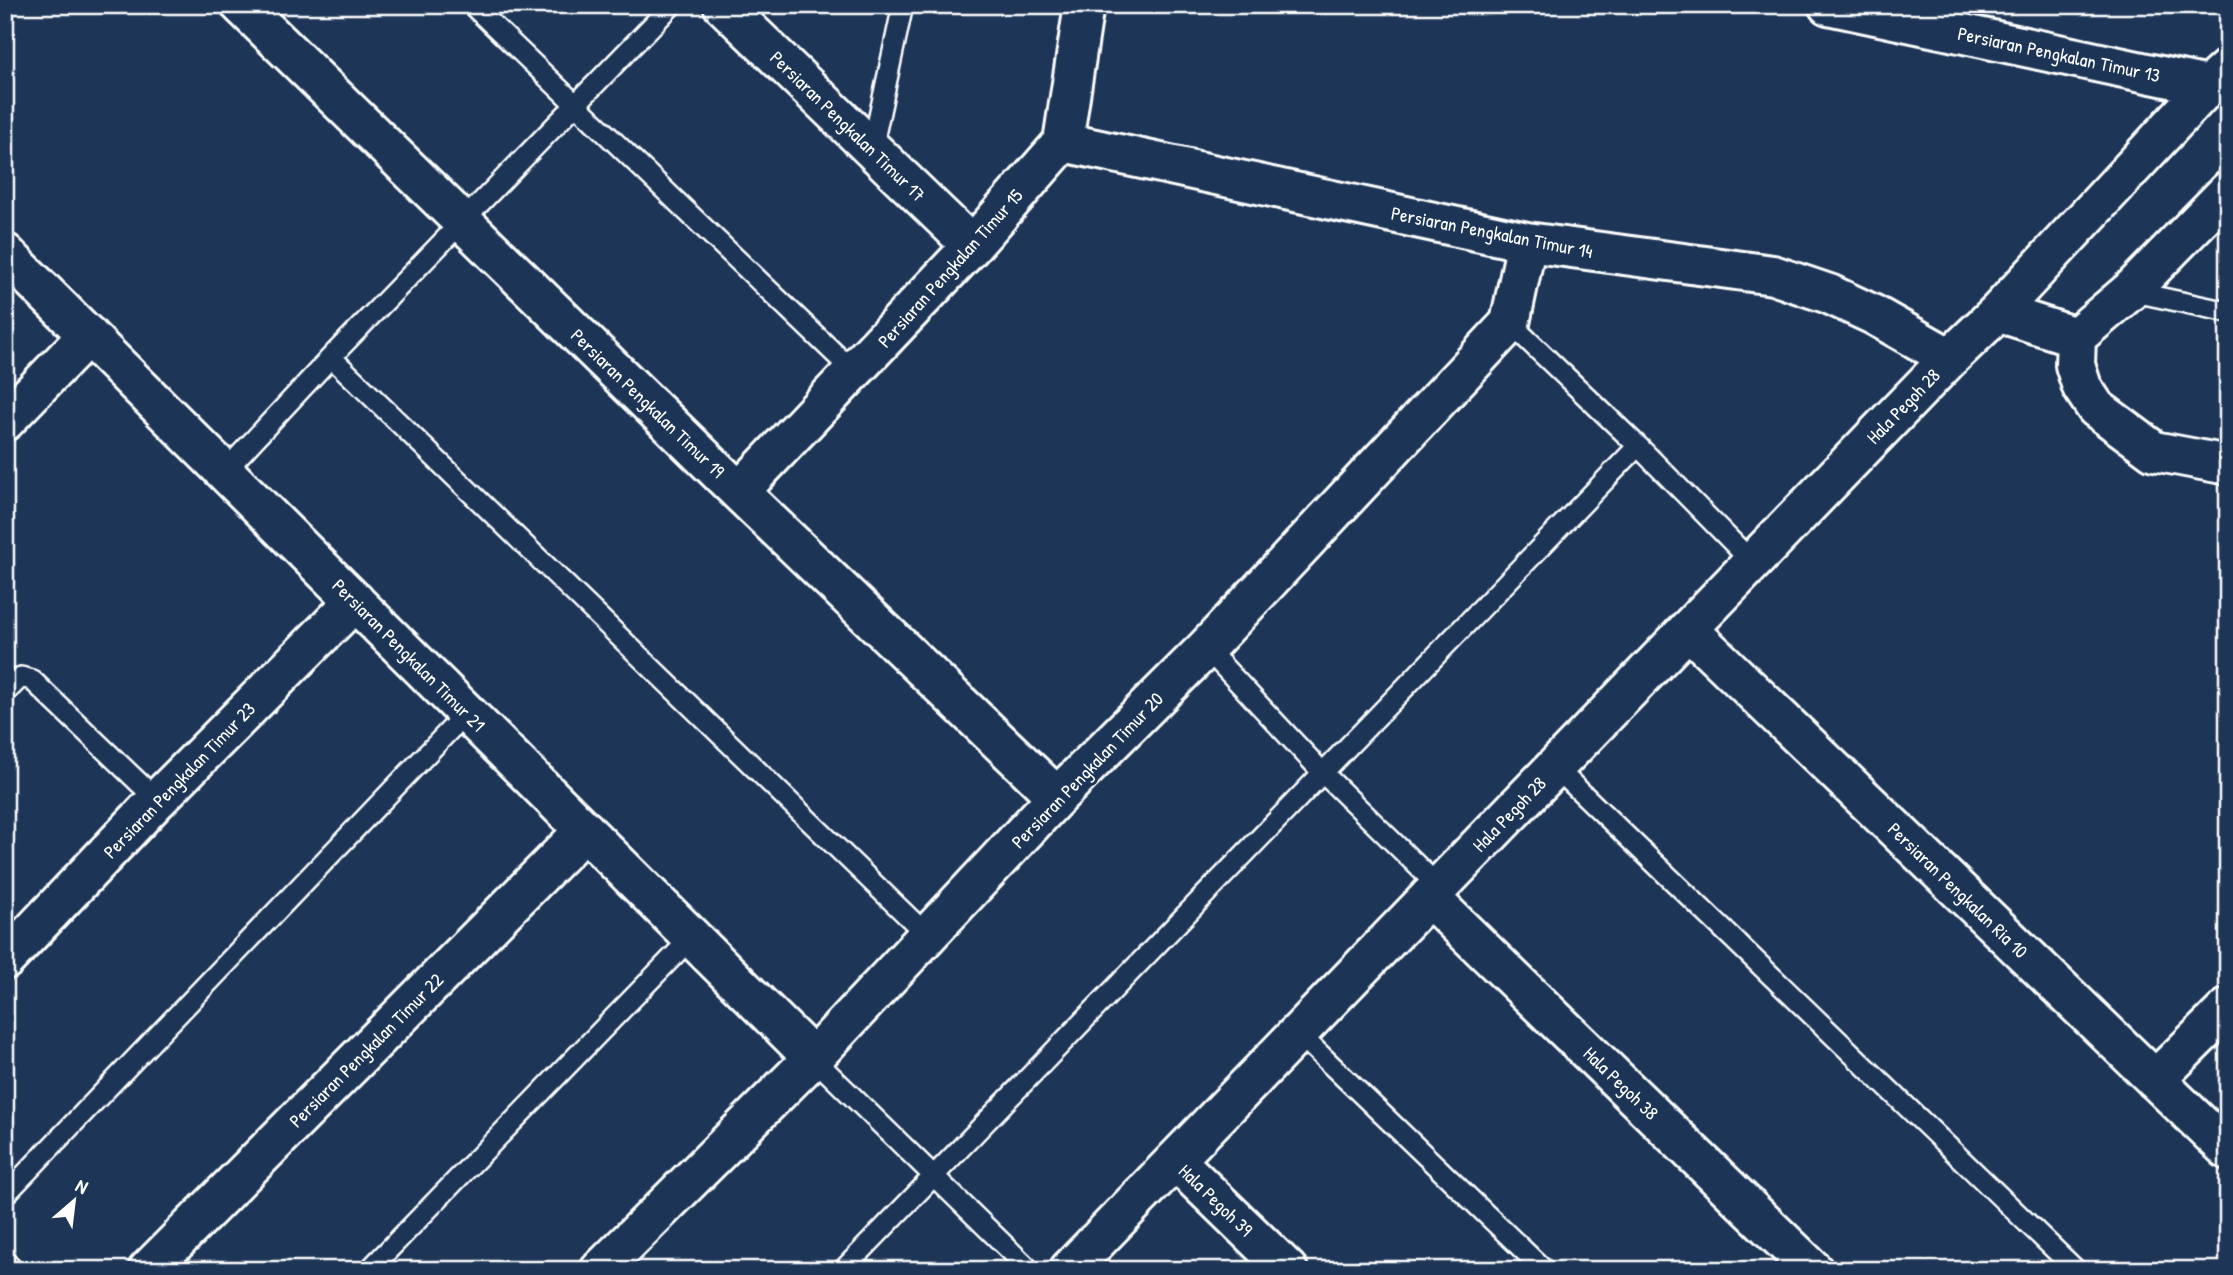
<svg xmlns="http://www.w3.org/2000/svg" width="2233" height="1275" font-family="'Patrick Hand',sans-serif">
<rect width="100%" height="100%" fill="#1d3557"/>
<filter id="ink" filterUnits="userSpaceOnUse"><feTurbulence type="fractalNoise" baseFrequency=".0143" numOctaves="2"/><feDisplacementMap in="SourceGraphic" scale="14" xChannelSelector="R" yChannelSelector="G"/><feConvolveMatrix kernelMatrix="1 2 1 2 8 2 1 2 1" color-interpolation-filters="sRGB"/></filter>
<g filter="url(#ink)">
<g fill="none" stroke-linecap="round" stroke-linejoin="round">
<g stroke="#fff" stroke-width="24">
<path id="service" d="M 472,5 L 854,372
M 872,149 L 903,5
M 2130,291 L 2228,312
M 1510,323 L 1638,446 L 1752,562
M 331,357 L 928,936
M 225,471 L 331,357 L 672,5
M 1206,648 L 1323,773 L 1439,887
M 5,693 L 21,677 L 32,680 L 157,800
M 1555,767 L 2076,1270
M 1298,1033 L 1544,1270
M 813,1058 L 1030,1270
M 5,1195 L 467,712
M 5,1261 L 13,1270
M 369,1270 L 692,937
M 843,1270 L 1638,446"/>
</g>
<g stroke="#fff" stroke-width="44">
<path id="minor" d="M 241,5 L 739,492 L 1057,797
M 723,5 L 972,246
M 1828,5 L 2208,86
M 1063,142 L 1527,242 L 1773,275 L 1829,294 L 1874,315 L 1950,358
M 5,253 L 813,1058
M 1998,312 L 2076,337 L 2130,291 L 2228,191
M 2076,337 L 2075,365 L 2082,387 L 2096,408 L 2154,451 L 2228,465
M 5,421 L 88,335
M 739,492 L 972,246 L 1063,142 L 1084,5
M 1688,629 L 2228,1150
M 1429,897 L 1813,1270
M 5,960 L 157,800 L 355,601
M 2155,1080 L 2228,1008
M 1175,1160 L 1288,1270
M 148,1270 L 585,830
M 600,1270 L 813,1058 L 1057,797 L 1206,648 L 1510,323 L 1527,242
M 1069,1270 L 1950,358 L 1998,312 L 2208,86 L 2228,68"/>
</g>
<use href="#service" stroke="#1d3557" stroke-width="19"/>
<use href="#minor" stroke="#1d3557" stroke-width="38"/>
</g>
</g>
<g text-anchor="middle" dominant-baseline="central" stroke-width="6" stroke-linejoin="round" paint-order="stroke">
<g font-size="19" fill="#fff" stroke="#1d3557">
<text transform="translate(2059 54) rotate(12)">Persiaran Pengkalan Timur 13</text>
<text transform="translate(848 126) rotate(44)">Persiaran Pengkalan Timur 17</text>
<text transform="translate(1492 232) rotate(11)">Persiaran Pengkalan Timur 14</text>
<text transform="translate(950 268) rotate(-48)">Persiaran Pengkalan Timur 15</text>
<text transform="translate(648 403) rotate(44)">Persiaran Pengkalan Timur 19</text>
<text transform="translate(1903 406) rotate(-46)">Hala Pegoh 28</text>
<text transform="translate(409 655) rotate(45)">Persiaran Pengkalan Timur 21</text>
<text transform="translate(1087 770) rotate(-46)">Persiaran Pengkalan Timur 20</text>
<text transform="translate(179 780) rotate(-46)">Persiaran Pengkalan Timur 23</text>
<text transform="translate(1509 814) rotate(-46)">Hala Pegoh 28</text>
<text transform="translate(1958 890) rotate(44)">Persiaran Pengkalan Ria 10</text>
<text transform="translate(366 1050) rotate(-45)">Persiaran Pengkalan Timur 22</text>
<text transform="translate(1621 1083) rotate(44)">Hala Pegoh 38</text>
<text transform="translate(1216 1200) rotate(44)">Hala Pegoh 39</text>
</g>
</g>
<rect width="2233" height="1275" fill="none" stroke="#1d3557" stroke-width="28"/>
<rect x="14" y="14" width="2205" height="1247" fill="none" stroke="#fff" stroke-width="2.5" filter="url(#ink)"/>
<g transform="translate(74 1201) rotate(28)" stroke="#1d3557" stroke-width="5" paint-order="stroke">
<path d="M0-5L12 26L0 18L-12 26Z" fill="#ffffff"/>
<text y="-10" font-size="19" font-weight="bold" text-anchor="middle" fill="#ffffff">N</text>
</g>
</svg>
